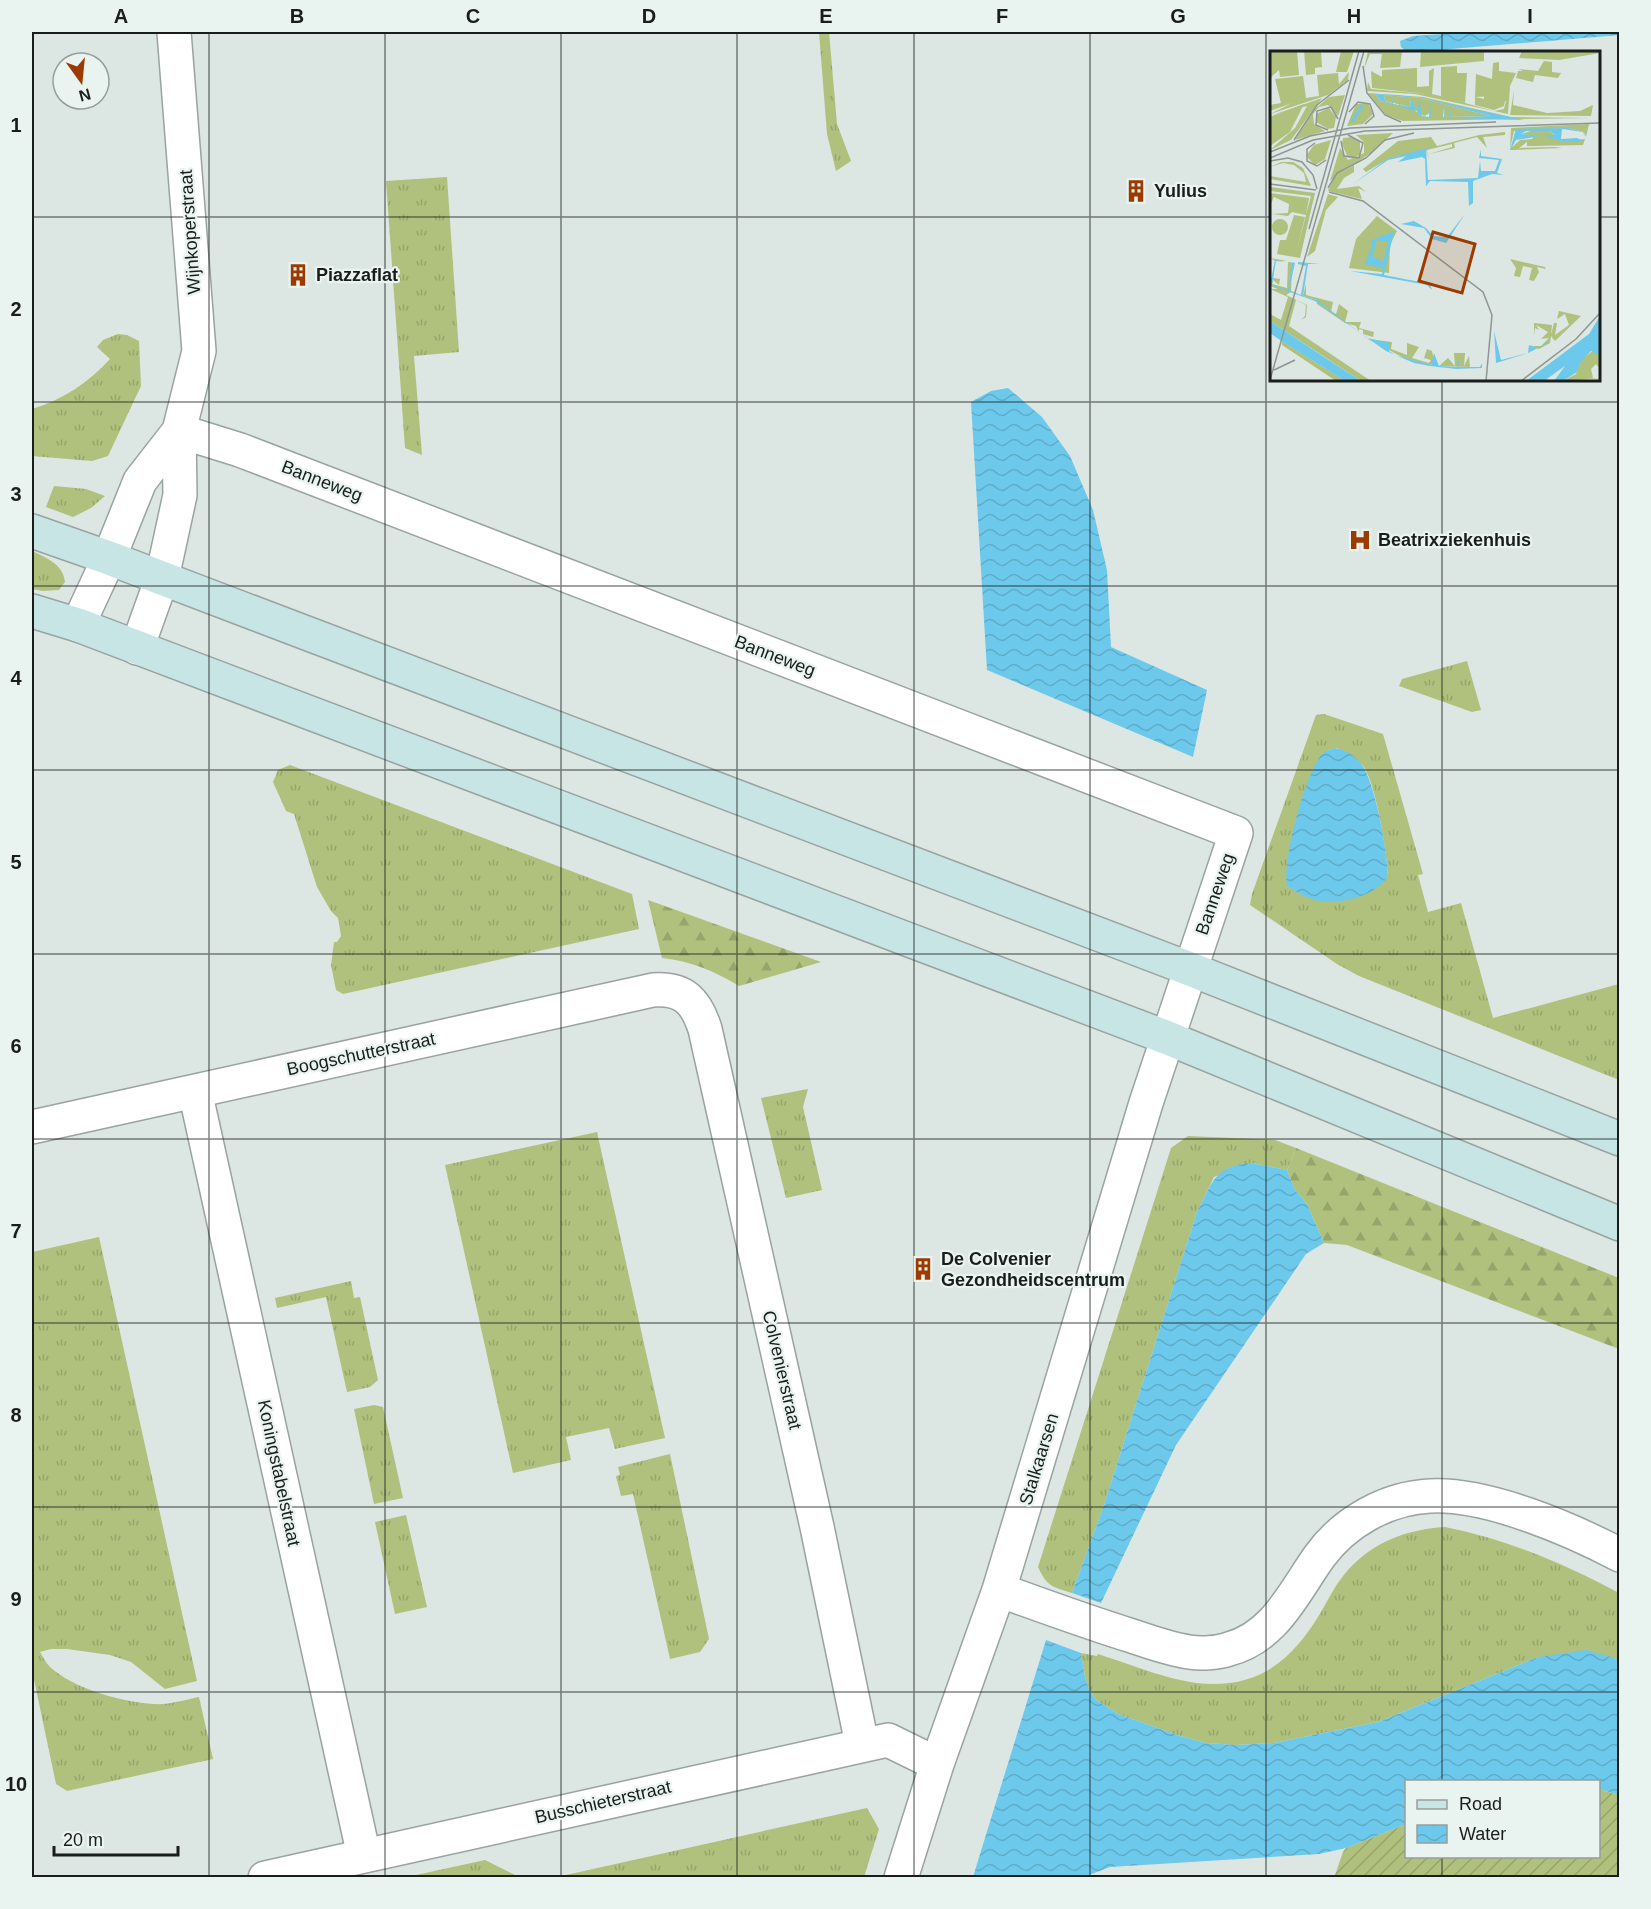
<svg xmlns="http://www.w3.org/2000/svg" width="1651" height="1909" font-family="Helvetica,sans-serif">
<defs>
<pattern id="grass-tufts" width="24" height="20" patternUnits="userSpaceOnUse" patternTransform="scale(1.5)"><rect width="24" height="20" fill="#afc17d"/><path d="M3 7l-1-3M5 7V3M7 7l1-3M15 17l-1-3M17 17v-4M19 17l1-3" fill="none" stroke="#96a56b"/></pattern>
<pattern id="forest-firs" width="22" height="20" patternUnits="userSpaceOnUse" patternTransform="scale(1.5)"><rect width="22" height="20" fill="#afc17d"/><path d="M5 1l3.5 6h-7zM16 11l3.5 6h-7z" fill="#96a56b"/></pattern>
<pattern id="garden-furrows" width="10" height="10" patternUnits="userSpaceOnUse" patternTransform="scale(1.5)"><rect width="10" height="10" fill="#afc17d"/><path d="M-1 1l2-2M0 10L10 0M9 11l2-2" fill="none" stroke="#96a56b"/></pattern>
<pattern id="water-waves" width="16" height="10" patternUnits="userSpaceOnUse" patternTransform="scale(1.5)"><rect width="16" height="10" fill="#6dc9eb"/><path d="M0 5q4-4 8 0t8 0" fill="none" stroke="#5eacc9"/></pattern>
</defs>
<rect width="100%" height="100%" fill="#dce6e3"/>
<path fill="url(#grass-tufts)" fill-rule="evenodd" d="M 819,32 L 829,32 L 837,124 L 851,161 L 836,171 L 827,134 Z
M 447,177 L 459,352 L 414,356 L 422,455 L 405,448 L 386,181 Z
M 118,334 L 127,335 L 139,341 L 141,386 L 108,456 L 92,461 L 32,456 L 32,409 C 62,400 88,383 110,359 L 97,347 L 103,340 Z
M 54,486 L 86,489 L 105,496 L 91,508 L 73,517 L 46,507 Z
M 32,551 C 47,558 63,564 65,582 L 59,590 L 43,591 L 32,589 Z
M 1467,661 L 1481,710 L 1472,712 L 1399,686 L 1402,679 Z
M 1324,714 L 1383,734 L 1423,874 L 1418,875 L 1428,912 L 1461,903 L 1493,1018 L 1619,984 L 1619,1080 L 1359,976 L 1337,964 L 1250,905 L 1252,894 L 1316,715 ZM 1337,748 C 1346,754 1358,759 1364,767 C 1376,785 1387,853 1388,876 C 1361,899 1355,900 1320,901 L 1292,837 L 1311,778 L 1329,750 Z
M 290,765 L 632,894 L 639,929 L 343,994 L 336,990 L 331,965 L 334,942 L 337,942 L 341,936 L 338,918 L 331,911 L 317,887 L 294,814 L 286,811 L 273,782 L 278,770 Z
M 808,1089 L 803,1107 L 822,1190 L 786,1198 L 761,1098 Z
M 597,1132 L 665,1438 L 615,1449 L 609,1428 L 566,1437 L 571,1460 L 513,1473 L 445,1165 Z
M 1188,1136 L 1275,1140 L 1296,1148 L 1287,1170 L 1251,1163 L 1214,1177 L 1197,1212 L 1104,1505 L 1072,1593 C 1053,1587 1047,1587 1038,1567 L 1171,1148 Z
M 99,1237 L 197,1681 L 165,1689 L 131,1662 L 110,1655 L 67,1649 L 51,1649 L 40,1652 C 43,1657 46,1663 50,1667 C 74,1689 122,1702 154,1704 C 168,1705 185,1700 199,1697 L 213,1759 L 67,1791 L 56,1784 L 32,1670 L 32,1252 Z
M 351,1281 L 354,1298 L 360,1297 L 378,1380 L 370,1387 L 347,1392 L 326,1297 L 277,1308 L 275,1298 Z
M 374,1405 L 383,1407 L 403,1498 L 374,1504 L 354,1409 Z
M 670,1454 L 709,1639 L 700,1652 L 670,1659 L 633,1494 L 621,1496 L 616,1476 L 620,1475 L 618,1467 Z
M 406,1515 L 427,1607 L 395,1614 L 375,1522 Z
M 1445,1527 C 1506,1539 1565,1564 1619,1593 L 1619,1662 L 1614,1658 L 1538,1657 L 1378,1722 L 1274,1743 L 1236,1745 L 1206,1743 L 1180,1736 L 1118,1714 L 1095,1699 L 1089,1689 L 1085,1677 L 1081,1653 L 1097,1656 L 1098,1654 C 1133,1665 1176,1684 1213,1684 C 1266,1684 1295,1655 1321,1612 C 1329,1598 1337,1582 1348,1570 C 1373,1542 1408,1529 1445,1527 Z
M 867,1808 L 879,1829 L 864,1877 L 557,1877 Z
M 485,1860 L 519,1877 L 407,1877 Z"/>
<path fill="url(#forest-firs)" d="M 648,900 L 821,962 L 739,986 C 714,971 691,961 662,958 Z
M 1296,1148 L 1619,1278 L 1619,1349 L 1347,1245 L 1324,1243 L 1307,1204 L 1295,1190 L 1287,1170 Z"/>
<path fill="url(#garden-furrows)" d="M 1599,1789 L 1619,1795 L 1619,1877 L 1334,1878 L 1343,1852 L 1346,1848 L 1406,1824 L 1406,1856 L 1598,1856 Z"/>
<path fill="url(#water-waves)" d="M 1471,32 L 1619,32 L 1620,35 L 1414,52 L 1406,51 L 1401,47 L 1400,41 L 1413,36 Z
M 1008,388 L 1042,417 L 1070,456 L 1093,510 L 1107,570 L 1111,647 L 1207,690 L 1193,757 L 987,670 L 971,402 L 991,391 Z
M 1335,748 C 1346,750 1356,756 1362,765 C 1375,782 1388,854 1388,876 C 1376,896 1343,904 1321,901 C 1309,900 1297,892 1287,886 C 1282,861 1305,774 1322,754 C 1326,751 1331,749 1335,748 Z
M 1251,1163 L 1287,1170 L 1295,1190 L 1307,1204 L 1324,1243 L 1306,1254 L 1176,1445 L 1101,1603 L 1072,1593 L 1104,1505 L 1197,1212 C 1212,1183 1214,1166 1251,1163 Z
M 1046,1640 L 1081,1653 L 1085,1677 L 1089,1689 L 1095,1699 L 1118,1714 L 1180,1736 L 1206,1743 L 1236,1745 L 1274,1743 L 1378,1722 L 1538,1657 L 1587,1650 L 1614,1658 L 1619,1662 L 1619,1795 L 1599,1789 L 1598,1782 L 1406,1782 L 1406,1824 L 1346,1848 L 1319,1854 L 1110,1867 L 1084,1877 L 973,1877 Z"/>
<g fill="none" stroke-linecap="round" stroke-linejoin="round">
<g stroke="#99a39f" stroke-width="36">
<path id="street" d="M 179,431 L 240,450 L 1236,833 L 1146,1103 L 999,1590 L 937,1764 L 901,1878
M 78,625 L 109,558 L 140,481 L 179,431
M 137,648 L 162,578 L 180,495 L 179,431 L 199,351 L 174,32
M 195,1091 L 364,1856
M 32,1127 L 653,990 C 684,988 696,1001 705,1029 L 817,1527 L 862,1744
M 999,1590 C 1043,1606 1087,1622 1132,1636 C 1150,1642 1169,1649 1189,1652 C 1201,1654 1218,1653 1229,1649 C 1275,1637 1294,1592 1319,1557 C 1344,1522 1387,1498 1430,1496 C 1487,1493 1570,1529 1620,1555
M 265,1878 L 888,1740 L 937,1764"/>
</g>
<g stroke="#99a39f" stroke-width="36">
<path id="secondary" d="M 32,531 L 109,558 L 1190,969 L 1620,1139
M 32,611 L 78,625 L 1168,1038 L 1620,1224"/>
</g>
<use href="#street" stroke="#fff" stroke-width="33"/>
<use href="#secondary" stroke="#c8e5e6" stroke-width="33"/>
</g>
<path fill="none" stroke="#191d1c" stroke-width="1.5" stroke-opacity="0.55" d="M 209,32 L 209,1878M 385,32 L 385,1878M 561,32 L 561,1878M 737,32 L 737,1878M 914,32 L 914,1878M 1090,32 L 1090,1878M 1266,32 L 1266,1878M 1442,32 L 1442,52M 32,217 L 1272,217M 1598,217 L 1620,217M 1442,380 L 1442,1782M 32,402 L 1620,402M 32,586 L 1620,586M 32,770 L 1620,770M 32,954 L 1620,954M 32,1139 L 1620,1139M 32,1323 L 1620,1323M 32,1507 L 1620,1507M 32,1692 L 1620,1692M 1442,1856 L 1442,1878"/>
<defs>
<g id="building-bare" transform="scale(1.8)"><path d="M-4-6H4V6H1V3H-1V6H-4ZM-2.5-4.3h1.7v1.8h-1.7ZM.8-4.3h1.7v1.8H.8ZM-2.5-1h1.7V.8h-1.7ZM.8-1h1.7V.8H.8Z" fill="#9d3a00" stroke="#e9f4f0" stroke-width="2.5" paint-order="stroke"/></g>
<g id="hospital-bare" transform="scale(1.8)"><path d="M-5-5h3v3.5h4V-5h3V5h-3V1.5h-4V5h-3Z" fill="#9d3a00" stroke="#e9f4f0" stroke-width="2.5" paint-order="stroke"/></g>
</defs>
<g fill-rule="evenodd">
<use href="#building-bare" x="1136" y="191"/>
<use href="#building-bare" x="298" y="275"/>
<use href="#hospital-bare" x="1360" y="540"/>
<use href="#building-bare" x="923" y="1269"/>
</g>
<g text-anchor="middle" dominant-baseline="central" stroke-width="4.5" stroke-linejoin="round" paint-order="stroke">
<g font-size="18" font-weight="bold" fill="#191d1c" stroke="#e9f4f0" text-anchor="start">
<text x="1154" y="191">Yulius</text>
<text x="316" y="275">Piazzaflat</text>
<text x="1378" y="540">Beatrixziekenhuis</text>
<text x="941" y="1259">De Colvenier<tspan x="941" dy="21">Gezondheidscentrum</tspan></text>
</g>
<g font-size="18" fill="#191d1c" stroke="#e9f4f0">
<text transform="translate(190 232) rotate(-94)">Wijnkoperstraat</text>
<text transform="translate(322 481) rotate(21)">Banneweg</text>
<text transform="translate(775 656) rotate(21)">Banneweg</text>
<text transform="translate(1215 894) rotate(-71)">Banneweg</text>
<text transform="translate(361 1054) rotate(-12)">Boogschutterstraat</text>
<text transform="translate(782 1370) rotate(77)">Colvenierstraat</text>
<text transform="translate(1039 1459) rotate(-73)">Stalkaarsen</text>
<text transform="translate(279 1473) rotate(78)">Koningstabelstraat</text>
<text transform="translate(603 1802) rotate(-13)">Busschieterstraat</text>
</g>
</g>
<g transform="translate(1270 51)">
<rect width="330" height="330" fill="#dce6e3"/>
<path d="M 0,0 L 27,0 L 29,24 L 10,26 L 9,19 L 0,27 ZM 34,0 L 51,0 L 52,16 L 45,17 L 45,23 L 36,24 ZM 71,0 L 84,0 L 77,21 L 66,21 ZM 98,0 L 132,0 L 130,16 L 110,17 L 112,3 L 100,3 L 94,18 ZM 151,0 L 214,0 L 214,10 L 150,16 ZM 252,0 L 330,0 L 330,2 L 289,9 L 249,7 ZM 274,10 L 282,11 L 282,21 L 291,22 L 288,27 L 265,24 L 263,31 L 246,27 L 248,20 L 253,20 L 248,18 L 268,20 ZM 229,11 L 229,20 L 246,22 L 240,35 L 238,63 L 145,43 L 97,40 L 98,31 L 101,38 L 157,43 L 102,37 L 101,20 L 112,26 L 112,19 L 147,17 L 147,36 L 159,35 L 159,20 L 164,17 L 162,43 L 175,46 L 171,45 L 171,16 L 187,15 L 187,22 L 197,22 L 195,52 L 224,60 L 234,58 L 236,50 L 226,50 L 226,45 L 205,46 L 206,23 L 222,28 L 223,12 ZM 79,21 L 78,29 L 58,44 L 0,63 L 22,52 L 0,60 L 0,54 L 11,52 L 5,28 L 33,25 L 36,47 L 49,45 L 47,24 L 68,22 L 69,33 ZM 244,39 L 243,54 L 277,62 L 310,60 L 323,54 L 321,65 L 240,64 ZM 98,42 L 153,46 L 241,66 L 320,67 L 133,70 L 116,64 ZM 105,43 L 151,47 L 227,66 L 153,66 L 143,58 L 111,50 ZM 75,44 L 68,65 L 58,54 L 49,56 L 43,63 L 44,73 L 55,80 L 25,89 L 45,58 L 59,46 ZM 52,47 L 21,89 L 0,99 L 25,77 L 37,55 L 0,65 ZM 98,52 L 103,63 L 93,73 L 77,75 L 86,53 ZM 59,57 L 66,66 L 64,77 L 58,78 L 46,71 L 46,63 ZM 319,73 L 316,86 L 314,81 L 299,77 L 244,80 L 240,98 L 250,89 L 262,88 L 264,85 L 251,83 L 261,80 L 280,80 L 291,90 L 315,88 L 313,94 L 264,95 L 257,95 L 257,91 L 249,97 L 285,96 L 292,97 L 240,99 L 241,77 ZM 235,81 L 235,84 L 213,86 L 217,97 L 207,86 L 184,92 L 185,97 L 159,103 L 182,96 L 182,93 L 157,99 L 159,109 L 156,98 L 118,108 L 96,121 L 93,118 L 128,90 L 161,86 L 167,95 L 209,84 ZM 123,82 L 102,101 L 60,130 L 70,97 L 78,109 L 94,102 L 94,91 L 86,84 ZM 82,86 L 90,90 L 90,105 L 78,107 L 72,93 L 73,87 ZM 61,89 L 55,108 L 45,114 L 36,105 L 44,94 ZM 84,114 L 84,121 L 74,127 L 67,138 L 89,135 L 96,141 L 88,137 L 92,148 L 58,140 L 64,127 ZM 0,136 L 45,142 L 30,207 L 7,203 L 10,189 L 16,189 L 24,164 L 35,166 L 25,206 L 36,164 L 22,161 L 18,165 L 2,163 L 18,162 L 19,153 L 4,146 L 0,155 L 0,142 L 39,147 L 36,163 L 41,145 L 0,140 ZM 0,207 L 17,210 L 5,210 L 3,227 L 10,228 L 9,234 L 3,229 L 2,233 L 17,237 L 18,211 L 22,212 L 21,241 L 16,244 L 37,254 L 36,266 L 31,269 L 35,265 L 36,254 L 26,249 L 19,275 L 101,330 L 91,330 L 0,270 L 0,263 L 11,269 L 18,246 L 0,238 L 8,238 L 0,235 L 5,210 ZM 240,208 L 275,216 L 276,218 L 267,216 L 269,221 L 264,230 L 259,229 L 262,217 L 253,215 L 250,226 L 244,225 L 246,217 ZM 36,233 L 36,244 L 63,251 L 61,261 L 66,263 L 69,253 L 78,260 L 75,271 L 91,271 L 89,277 L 104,281 L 103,286 L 93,283 L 93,279 L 89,278 L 89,281 L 86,275 L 75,272 L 47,253 L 47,249 L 33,245 ZM 98,288 L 122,291 L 121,298 L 137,304 L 137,292 L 149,296 L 142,307 L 159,312 L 161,309 L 154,307 L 157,298 L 162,300 L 164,311 L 160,314 L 134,307 ZM 12,290 L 75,330 L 66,330 L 12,294 ZM 324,299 L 330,305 L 330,318 L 326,313 L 321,318 L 323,327 L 330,327 L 293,330 L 306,323 L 311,309 ZM 184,302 L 195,302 L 194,315 L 199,305 L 200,316 L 169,315 L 178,307 L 185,315 Z" fill="#afc17d" fill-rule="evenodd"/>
<path d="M 114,44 L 150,47 L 221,65 L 175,66 L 174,57 L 173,66 L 161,66 L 160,62 L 154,65 L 141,56 L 140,47 L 140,56 L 115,50 ZM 34,53 L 20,81 L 0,95 L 0,66 ZM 11,111 L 23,111 L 33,117 L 41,135 L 0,128 L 0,125 L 36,131 L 34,122 L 24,114 L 13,112 L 0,116 ZM 58,143 L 68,146 L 56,159 L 45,200 L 37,206 ZM 289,260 L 311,265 L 285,290 L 281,285 L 280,292 L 269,298 L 261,295 L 271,295 L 279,287 L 271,288 L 278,281 L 266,274 L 269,279 L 265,277 L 264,284 L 264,272 L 282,274 L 281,284 L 284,272 L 287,272 L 285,284 L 299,274 L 295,263 L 287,268 Z" fill="#afc17d"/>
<path d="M 214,43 L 227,45 L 226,50 L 235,50 L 234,55 L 224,59 L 205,54 L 205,46 L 214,48 ZM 107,165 L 127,180 L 120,194 L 119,222 L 79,217 L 86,188 ZM2 176a8 8 0 1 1 16 0a8 8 0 1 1-16 0Z" fill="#afc17d"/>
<path d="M 105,43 L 127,44 L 151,47 L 254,69 L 153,66 L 147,62 L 149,48 L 152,65 L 159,66 L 160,51 L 161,66 L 167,66 L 168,53 L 168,66 L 174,66 L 175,55 L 175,66 L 180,66 L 181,56 L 181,66 L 221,65 L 150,47 L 114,44 L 115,50 L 122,52 L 122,45 L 123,53 L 129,54 L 130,46 L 130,54 L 140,56 L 141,47 L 146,60 L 111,50 ZM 299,77 L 314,81 L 315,85 L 313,81 L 292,78 L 291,88 L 307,87 L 313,90 L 291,90 L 272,84 L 285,84 L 280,80 L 256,80 L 251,83 L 271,85 L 246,89 L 241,98 L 247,99 L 240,99 L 246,78 ZM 165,95 L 156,98 L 158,129 L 208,127 L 210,110 L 211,120 L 225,120 L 229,109 L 209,107 L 211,98 L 211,105 L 232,108 L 227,122 L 234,124 L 222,123 L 203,130 L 203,152 L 199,155 L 198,131 L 160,130 L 156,135 L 155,108 L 152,106 L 128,111 L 136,105 L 118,109 L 83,133 L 117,108 ZM 195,163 L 176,192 L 162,188 L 154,177 L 131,173 L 144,170 L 156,177 L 163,185 L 177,186 ZM 124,180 L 114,224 L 160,233 L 162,239 L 157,234 L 80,220 L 112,223 L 113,217 L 95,213 L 102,195 L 101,190 L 95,192 ZM 107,189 L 118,191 L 113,211 L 102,205 ZM 5,209 L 16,211 L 6,210 L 2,234 L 18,239 L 22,213 L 19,211 L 25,212 L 19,239 L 31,244 L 36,215 L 28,213 L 28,211 L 50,213 L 38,213 L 33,245 L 47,249 L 97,287 L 120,292 L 119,300 L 125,304 L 161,314 L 164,302 L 169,315 L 187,316 L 187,311 L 190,310 L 188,316 L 210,316 L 212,312 L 212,317 L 186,318 L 160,315 L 144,312 L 116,300 L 45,250 L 0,234 ZM 330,265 L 330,305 L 321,300 L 310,312 L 307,321 L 293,330 L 284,330 L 295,315 L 274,330 L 256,330 L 319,283 ZM 0,270 L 57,308 L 91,330 L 75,330 L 7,287 L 0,282 ZM 224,280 L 231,309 L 258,302 L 259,294 L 268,297 L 279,290 L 276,293 L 258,302 L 226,312 Z" fill="#6dc9eb" fill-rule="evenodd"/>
<path fill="none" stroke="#6dc9eb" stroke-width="3" d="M 82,71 L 92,55"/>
<path fill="none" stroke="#8e9693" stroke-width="1.5" d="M 93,15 L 97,42 L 115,64 L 131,71M 79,61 L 88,51 L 100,53 L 104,65 L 95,73M 58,79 L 46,74 L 47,60 L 61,56 L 68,68M 24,89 L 47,54 L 79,29M 71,90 L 74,105 L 89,107 L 93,92 L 78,84M 45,92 L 37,98 L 37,110 L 47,115 L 56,109M 0,101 L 40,85 L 80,77 L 226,71M 0,107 L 43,89 L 95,80 L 330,72M 0,110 L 18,107 L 32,111 L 43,124 L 47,138M 0,133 L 46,139M 58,137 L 67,122 L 96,107 L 115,89 L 144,82M 59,141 L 93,150 L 213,241 L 222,264 L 216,330M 39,178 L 89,0M 4,319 L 25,309M 0,329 L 94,0M 251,330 L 306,288 L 330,262"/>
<path fill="#9d3a00" fill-opacity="0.15" stroke="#9d3a00" stroke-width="3" d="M 163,181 L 205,193 L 192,242 L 149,230 Z"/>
<rect width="330" height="330" fill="none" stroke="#191d1c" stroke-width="3"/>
</g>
<rect width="1651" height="1909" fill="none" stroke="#e9f4f0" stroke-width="66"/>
<rect x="1405" y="1780" width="195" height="78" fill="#e9f4f0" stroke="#969e9b" stroke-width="1.5"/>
<rect x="1417" y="1800" width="30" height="9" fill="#c8e5e6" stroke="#969e9b" stroke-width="1.5"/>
<text x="1459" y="1810" font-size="18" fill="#191d1c">Road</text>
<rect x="1417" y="1825" width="30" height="18" fill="url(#water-waves)" stroke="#969e9b" stroke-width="1.5"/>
<text x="1459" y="1840" font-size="18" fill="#191d1c">Water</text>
<g transform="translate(81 81) rotate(165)"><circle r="28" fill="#e9f4f0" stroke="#969e9b" stroke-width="1.5"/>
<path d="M0-4.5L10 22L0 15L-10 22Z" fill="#9d3a00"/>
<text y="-9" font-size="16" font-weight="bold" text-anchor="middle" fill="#191d1c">N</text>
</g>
<path d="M54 1846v9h124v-9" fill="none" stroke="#191d1c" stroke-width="3"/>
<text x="63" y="1846" font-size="18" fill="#191d1c" stroke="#e9f4f0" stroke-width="4.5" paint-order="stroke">20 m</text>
<rect x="33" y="33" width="1585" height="1843" fill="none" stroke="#191d1c" stroke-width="2"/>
<g font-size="20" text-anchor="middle" font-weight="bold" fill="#191d1c">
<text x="121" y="23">A</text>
<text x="297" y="23">B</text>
<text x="473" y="23">C</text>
<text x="649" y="23">D</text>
<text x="826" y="23">E</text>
<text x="1002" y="23">F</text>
<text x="1178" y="23">G</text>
<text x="1354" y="23">H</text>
<text x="1530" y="23">I</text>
<text x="16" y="132">1</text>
<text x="16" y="316">2</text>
<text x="16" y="501">3</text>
<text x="16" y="685">4</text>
<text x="16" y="869">5</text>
<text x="16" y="1053">6</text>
<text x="16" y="1238">7</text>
<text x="16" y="1422">8</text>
<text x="16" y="1606">9</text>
<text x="16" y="1791">10</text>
</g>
</svg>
